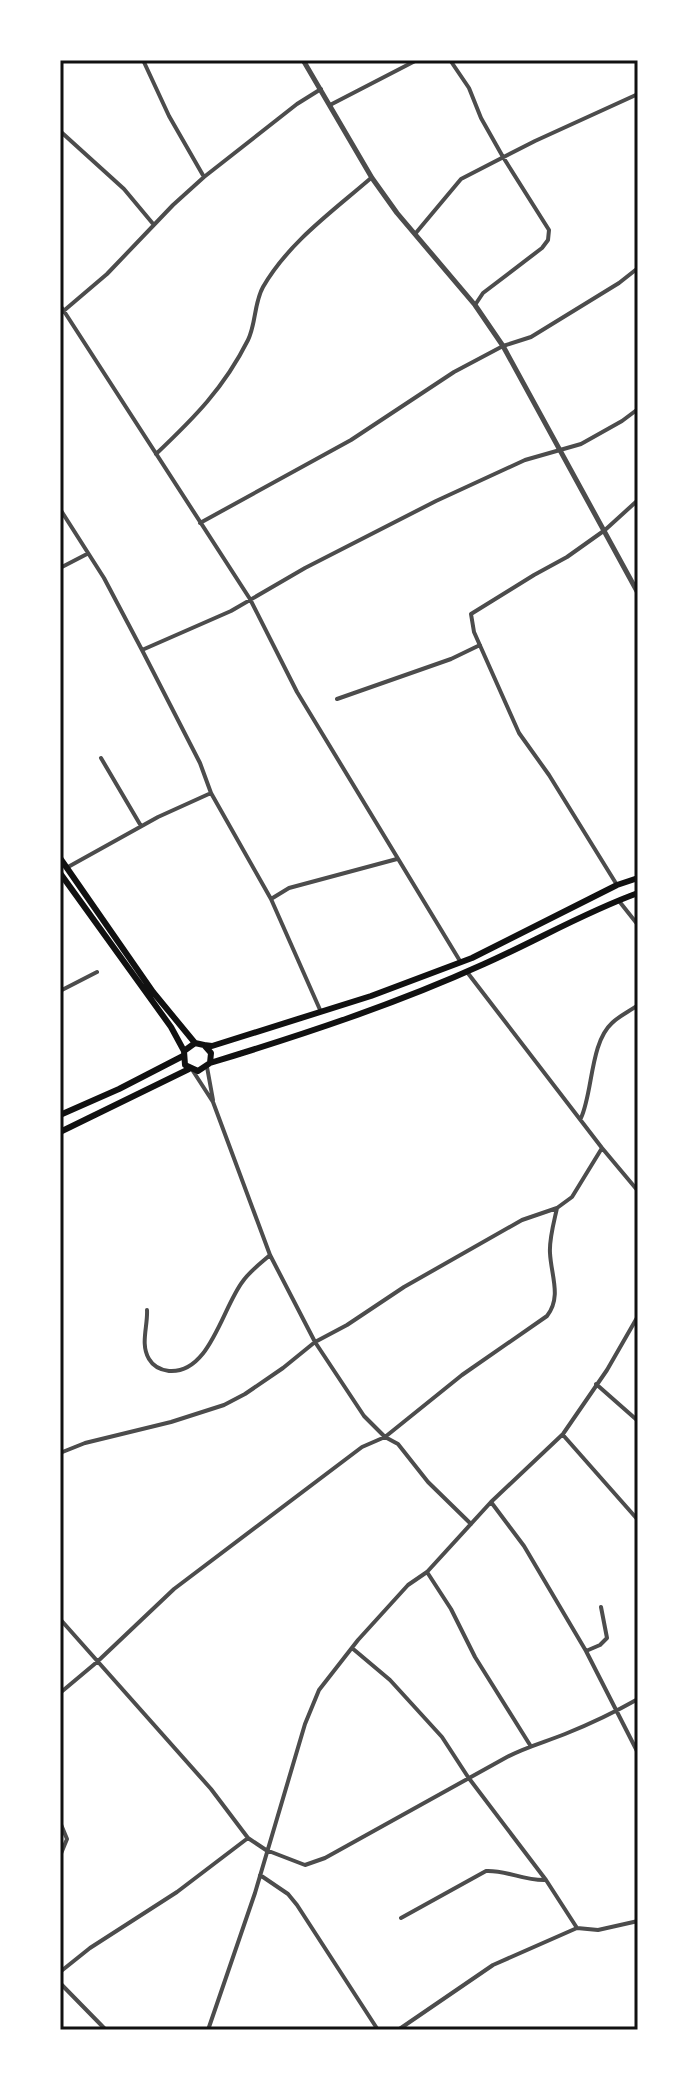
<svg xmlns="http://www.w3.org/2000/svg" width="698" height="2090" font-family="Barlow,sans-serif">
<rect width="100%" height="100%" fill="#fff"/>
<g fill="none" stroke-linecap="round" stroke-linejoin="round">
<path stroke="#4c4c4c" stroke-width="4" d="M 143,60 L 169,116 L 204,177
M 450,60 L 469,88 L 481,118 L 503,157 L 549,230 L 548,240 L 542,248 L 483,293 L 475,305
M 330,105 L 417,60
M 60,131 L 124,189 L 154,225
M 415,234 L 461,179 L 535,141 L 638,94
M 60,305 L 250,599 L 297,692 L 460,961
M 60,314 L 107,274 L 173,205 L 204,177 L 297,104 L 321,89
M 156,454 C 194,418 224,388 248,340 C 256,324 254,303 263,287 C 289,242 333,211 371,178
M 60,509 L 104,578 L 142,650 L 200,763 L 211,793 L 271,899 L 321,1012
M 200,523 L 351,440 L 454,372 L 503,346 L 531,337 L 619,283 L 638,268
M 60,568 L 87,554
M 142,650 L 231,611 L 305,568 L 436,501 L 525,460 L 581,444 L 622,421 L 638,409
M 337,699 L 451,659 L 480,645
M 101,758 L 141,826
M 68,867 L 158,817 L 211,793
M 617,885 L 549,775 L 519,733 L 474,632 L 471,614 L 534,575 L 567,557 L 605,530 L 638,500
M 271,899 L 289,888 L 397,859
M 619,901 L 638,925
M 467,972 L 602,1148 L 638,1191
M 60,991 L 97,972
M 207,1067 L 213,1100
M 193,1071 L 213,1102 L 270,1255 L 315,1342 L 364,1416 L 385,1437 L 398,1444 L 428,1482 L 471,1524
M 581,1118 C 593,1092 590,1043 612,1023 C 619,1016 630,1011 638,1005
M 147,1310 C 148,1326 140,1344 149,1359 C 153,1366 161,1370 169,1371 C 210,1374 222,1308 243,1281 C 250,1271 261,1263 270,1255
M 596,1384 L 638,1421
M 563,1435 L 638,1520
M 60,1453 L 85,1443 L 171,1422 L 224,1405 L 245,1394 L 283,1368 L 315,1342 L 347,1325 L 404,1287 L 522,1220 L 557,1208
M 491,1502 L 524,1546 L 586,1651 L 638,1753
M 427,1572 L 451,1609 L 475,1657 L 530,1745
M 60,1619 L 211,1789 L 248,1838 L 266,1850 L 305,1865 L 325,1858 L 507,1757 C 526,1747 545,1742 565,1734 C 590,1724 615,1712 638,1699
M 352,1648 L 390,1680 L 442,1737 L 468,1777 L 546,1880 L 577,1928
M 586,1651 L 600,1645 L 607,1638 L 601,1607
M 60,1693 L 97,1662 L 174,1589 L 362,1447 L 385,1437 L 462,1375 L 547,1316 C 562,1297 551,1275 550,1253 C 549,1239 554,1222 557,1208 L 572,1197 L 602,1148
M 60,1822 L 67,1839 L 60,1856
M 260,1875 L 288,1894 L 297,1905 L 378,2030
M 401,1918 L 486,1871 C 508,1870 523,1881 546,1880
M 60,1972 L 90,1948 L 177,1892 L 248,1838
M 60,1983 L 106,2030
M 208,2030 L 255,1893 L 305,1724 L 319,1690 L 358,1640 L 408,1585 L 427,1572 L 491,1502 L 563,1434 L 607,1370 L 638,1316
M 398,2030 L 493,1965 L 577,1928 L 598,1930 L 638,1921"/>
<path stroke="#4c4c4c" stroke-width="5" d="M 303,60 L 372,178 L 397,213 L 475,305 L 503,346 L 638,593"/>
<path stroke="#111" stroke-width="6" d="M 60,858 L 153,992 L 195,1043
M 60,873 L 171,1027 L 184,1051 L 185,1065 L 198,1071 L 210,1063 L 211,1053 L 204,1045 L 195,1043 L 184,1051
M 204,1045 L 212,1046 L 371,996 L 472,958 L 617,885 L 638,878
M 210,1063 C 302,1035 396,1004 484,964 C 536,941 585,912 638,893
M 60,1115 L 119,1089 L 183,1056
M 60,1132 L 189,1069"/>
</g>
<rect width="698" height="2090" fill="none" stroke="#ffffff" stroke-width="124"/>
<rect x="62" y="62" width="574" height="1966" fill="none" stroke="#111" stroke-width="3"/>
</svg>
